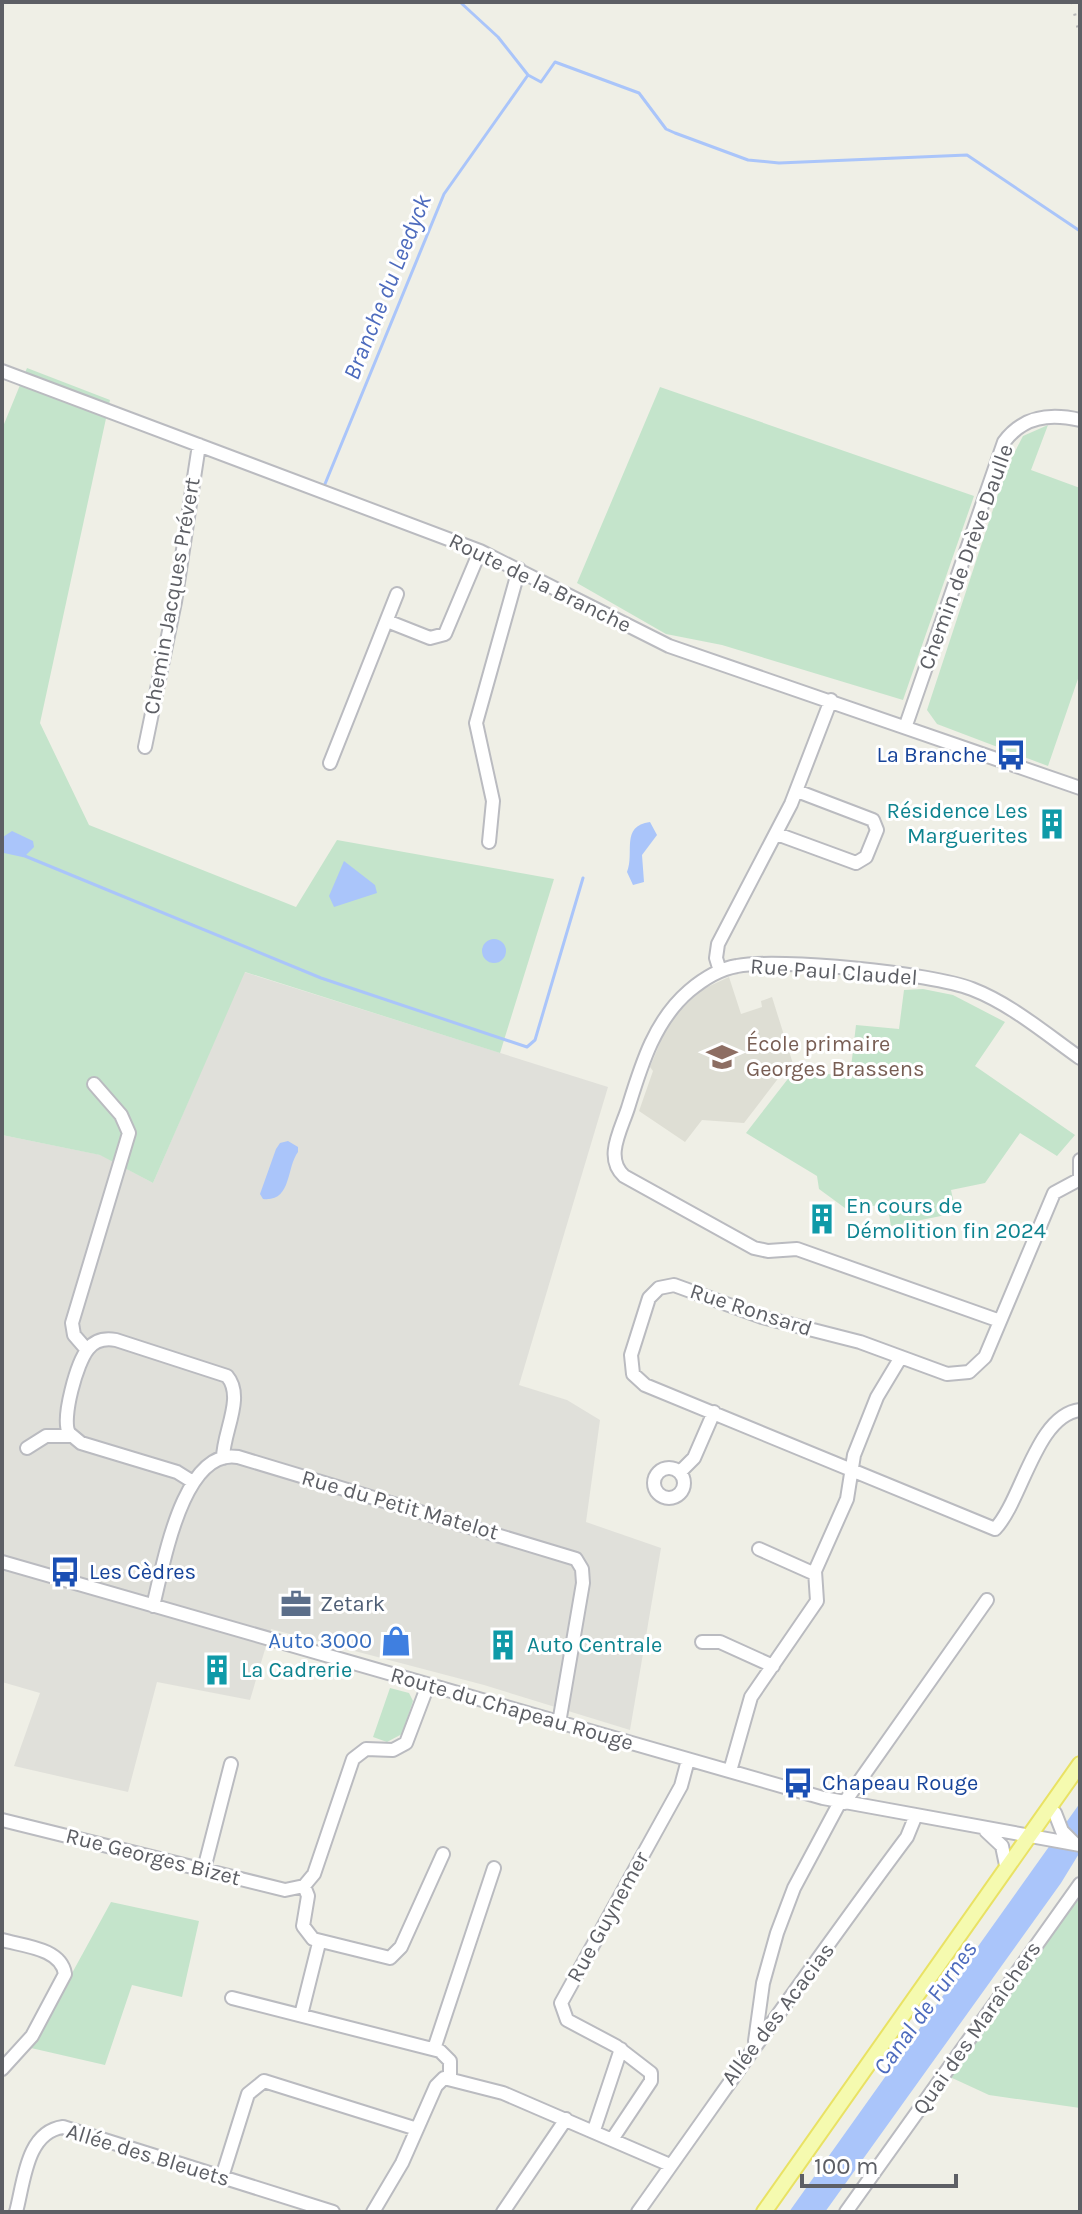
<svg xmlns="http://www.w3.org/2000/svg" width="1082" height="2214" font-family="Karla,sans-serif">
<rect width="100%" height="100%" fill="#efefe6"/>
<path fill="#e0e0da" d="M 244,972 L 608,1087 L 519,1385 L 567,1400 L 600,1420 L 586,1522 L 661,1548 L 630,1730 L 484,1685 L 271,1629 L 250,1700 L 157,1682 L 128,1792 L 14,1766 L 40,1693 L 2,1682 L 2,1135 L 101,1155 L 153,1183 Z"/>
<path fill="#deded4" d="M 729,977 L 741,1014 L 762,1007 L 761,1001 L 772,997 L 794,1067 L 780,1076 L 744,1123 L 702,1120 L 685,1142 L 639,1111 L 653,1071 L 650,1067 L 664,1033 L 679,1010 L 703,989 Z"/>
<path fill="#c4e4cb" d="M 27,368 L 110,400 L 40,723 L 89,825 L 296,907 L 337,840 L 554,879 L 500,1053 L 245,972 L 153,1183 L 100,1155 L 2,1135 L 2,429 Z
M 660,387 L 974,496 L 903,700 L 722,645 L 666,634 L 577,583 Z
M 1048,425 L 1031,470 L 1080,488 L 1080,673 L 1048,766 L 937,724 L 927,710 L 1007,467 L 1023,436 Z
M 923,989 L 953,995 L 1005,1022 L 975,1066 L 1075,1135 L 1057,1156 L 1020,1133 L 985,1183 L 951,1190 L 956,1213 L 891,1226 L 887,1203 L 849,1211 L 819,1189 L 817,1176 L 746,1133 L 794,1071 L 850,1076 L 856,1025 L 899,1029 L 904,990 Z
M 390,1688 L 409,1693 L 413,1701 L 402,1734 L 387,1742 L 373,1737 Z
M 1080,1896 L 1080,2108 L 989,2095 L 950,2077 Z
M 111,1902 L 199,1921 L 182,1997 L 132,1985 L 105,2065 L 31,2048 Z"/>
<path fill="#aac5fa" d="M 650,822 L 657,835 L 642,855 L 644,882 L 633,885 L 627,872 C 635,853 620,826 650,822 Z
M 12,831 L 33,841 L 34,847 L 25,856 L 2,851 L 3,837 Z
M 344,861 L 375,885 L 377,893 L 334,907 L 329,896 Z
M482 951a12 12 0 1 1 24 0a12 12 0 1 1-24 0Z
M 288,1141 L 298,1147 L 298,1152 C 286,1168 292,1202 263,1199 L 260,1194 L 276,1149 L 280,1143 Z
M 1080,1803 L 1080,1852 L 1061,1883 L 825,2212 L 789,2212 Z"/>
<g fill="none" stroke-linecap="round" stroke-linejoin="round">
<path stroke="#aac5fa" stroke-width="3" d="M 528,75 L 541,82 L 555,62 L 639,93 L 666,129 L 675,133 L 748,160 L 779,163 L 967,155 L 1080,231
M 325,484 L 444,194 L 528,75 L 498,37 L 460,2
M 2,851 L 25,856 L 321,978 L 527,1047 L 535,1040 L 583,878"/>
<g stroke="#babbc0" stroke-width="16">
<path id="minor" d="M 2,371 L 480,551 L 669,646 L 1080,788
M 387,621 L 430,638 L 445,634 L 480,551
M 906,725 L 1004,442 C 1023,416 1050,413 1080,420
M 145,747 L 175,602 L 199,445
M 330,763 L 397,594
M 777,834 L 856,863 L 866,857 L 877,830 L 873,820 L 797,791
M 489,842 L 493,801 L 476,723 L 519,569
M 720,971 L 716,958 L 718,944 L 791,804 L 831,700
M 1080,1160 L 1080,1178
M 1080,1179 L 1054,1193 L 985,1357 L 969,1372 L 947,1374 L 860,1342 L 762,1317 L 674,1285 L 659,1288 L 649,1298 L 631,1355 L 633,1374 L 645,1385 L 995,1529 C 1022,1501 1036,1415 1080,1410
M 1000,1321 L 797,1249 L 768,1251 L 754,1248 L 624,1176 C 604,1158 621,1130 628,1108 C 641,1066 654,1021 689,991 C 702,980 719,969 737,966 C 779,958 932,973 972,989 C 1011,1004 1046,1034 1080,1058
M 87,1350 L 74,1335 L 72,1323 L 129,1133 L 121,1115 L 94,1084
M 27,1448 L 46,1436 L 71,1436
M654 1483a15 15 0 1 1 30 0a15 15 0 1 1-30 0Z
M 680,1472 L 694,1458 L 714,1412
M 193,1482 L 177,1472 L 81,1443 L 69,1433 C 61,1419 77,1362 88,1349 C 95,1340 105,1338 116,1340 L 227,1376 C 245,1397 223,1432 223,1458
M 759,1549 L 815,1574
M 2,1562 L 823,1798 L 1080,1845
M 153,1606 C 163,1568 182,1447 238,1457 L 576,1559 L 582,1569 L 583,1583 L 559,1723
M 702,1642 L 720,1642 L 773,1666
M 730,1771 L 751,1697 L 817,1601 L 815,1571 L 847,1499 L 854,1455 L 877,1397 L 901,1357
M 844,1803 L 987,1600
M 1055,1813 L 1062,1831 L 1075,1844
M 2,1820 L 285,1890 L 304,1886 L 314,1874 L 353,1759 L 366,1749 L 393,1750 L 406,1743 L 428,1685
M 986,1831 L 1002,1846 L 1006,1865
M 204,1869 L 231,1764
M 304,1886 L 308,1896 L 303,1926 L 313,1939 L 390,1958 L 401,1947 L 443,1854
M 2,1940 C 23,1946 61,1948 65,1974 L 32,2036 L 2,2069
M 232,1998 L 440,2051 L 450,2061 L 450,2077
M 301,2015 L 319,1943
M 755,2041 L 763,1983 L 777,1933 L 794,1888 L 840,1802
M 434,2049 L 494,1868
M 594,2130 L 621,2049
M 613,2138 L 651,2081 L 651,2073 L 616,2046 L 567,2020 L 561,2003 L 681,1786 L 688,1760
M 222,2177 L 248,2094 L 264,2081 L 417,2129
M 16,2212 C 24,2183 26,2132 63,2127 L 333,2212
M 373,2212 L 402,2163 L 436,2086 L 444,2078 L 503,2093 L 670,2165
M 503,2212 L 566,2119
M 638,2212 C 727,2087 815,1960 907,1837 L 916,1815
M 846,2212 L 1080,1884"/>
</g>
<g stroke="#e9e264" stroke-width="18">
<path id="major" d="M 764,2212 L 1080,1764"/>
</g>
<use href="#minor" stroke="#fff" stroke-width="12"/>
<use href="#major" stroke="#f5faaf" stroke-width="14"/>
<path stroke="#b8b8b9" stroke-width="3" stroke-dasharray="2 10" stroke-linecap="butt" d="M 1072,2 L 1080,37"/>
</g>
<defs>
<g id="bus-bare" transform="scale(2.4)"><path d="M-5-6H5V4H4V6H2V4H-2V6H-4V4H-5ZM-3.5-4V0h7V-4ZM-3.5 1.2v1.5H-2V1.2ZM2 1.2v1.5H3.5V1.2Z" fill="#1a4fb4" stroke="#fff" stroke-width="2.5" paint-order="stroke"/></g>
<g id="building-bare" transform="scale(2.4)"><path d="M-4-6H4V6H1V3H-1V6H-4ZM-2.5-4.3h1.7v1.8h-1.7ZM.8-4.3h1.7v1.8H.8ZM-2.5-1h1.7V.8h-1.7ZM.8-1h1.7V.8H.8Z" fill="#0f9aa8" stroke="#fff" stroke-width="2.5" paint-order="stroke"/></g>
<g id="school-bare" transform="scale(2.4)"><path d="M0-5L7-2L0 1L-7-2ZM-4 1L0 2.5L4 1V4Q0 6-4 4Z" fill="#8d6e63" stroke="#fff" stroke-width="2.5" paint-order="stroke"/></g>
<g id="office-bare" transform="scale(2.4)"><path d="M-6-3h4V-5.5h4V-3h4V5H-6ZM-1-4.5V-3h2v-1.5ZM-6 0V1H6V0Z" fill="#5c6f8a" stroke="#fff" stroke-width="2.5" paint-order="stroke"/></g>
<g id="shop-bare" transform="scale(2.4)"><path d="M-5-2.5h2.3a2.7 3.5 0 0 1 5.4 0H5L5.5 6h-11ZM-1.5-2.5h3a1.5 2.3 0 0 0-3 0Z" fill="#3f7fe0" stroke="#fff" stroke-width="2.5" paint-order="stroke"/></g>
</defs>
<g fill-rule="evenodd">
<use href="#bus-bare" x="1011" y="755"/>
<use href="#building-bare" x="1052" y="824"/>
<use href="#school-bare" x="722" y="1057"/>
<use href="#building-bare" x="822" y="1219"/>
<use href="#bus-bare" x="65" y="1572"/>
<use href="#office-bare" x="296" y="1604"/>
<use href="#shop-bare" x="396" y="1641"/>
<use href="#building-bare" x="503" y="1645"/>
<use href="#building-bare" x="217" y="1670"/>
<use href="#bus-bare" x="798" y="1783"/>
</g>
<g text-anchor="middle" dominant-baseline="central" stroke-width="6" stroke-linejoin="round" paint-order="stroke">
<g font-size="22" fill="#5d5f65" stroke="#fff">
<text transform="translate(966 557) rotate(-70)">Chemin de Drève Daulle</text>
<text transform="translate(540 583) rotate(26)">Route de la Branche</text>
<text transform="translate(172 596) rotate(-80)">Chemin Jacques Prévert</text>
<text transform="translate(834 972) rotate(4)">Rue Paul Claudel</text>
<text transform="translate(751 1310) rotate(18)">Rue Ronsard</text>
<text transform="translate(400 1505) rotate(16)">Rue du Petit Matelot</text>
<text transform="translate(512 1709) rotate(16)">Route du Chapeau Rouge</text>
<text transform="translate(153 1857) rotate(14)">Rue Georges Bizet</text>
<text transform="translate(608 1917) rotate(-61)">Rue Guynemer</text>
<text transform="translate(778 2014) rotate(-53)">Allée des Acacias</text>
<text transform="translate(977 2028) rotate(-55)">Quai des Maraîchers</text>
<text transform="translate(148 2155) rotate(17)">Allée des Bleuets</text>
</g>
<g font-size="22" fill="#164399" stroke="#fff" text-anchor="start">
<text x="987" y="755" text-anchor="end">La Branche</text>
<text x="89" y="1572">Les Cèdres</text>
<text x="822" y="1783">Chapeau Rouge</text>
</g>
<g font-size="22" fill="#0d838f" stroke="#fff" text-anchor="start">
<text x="1028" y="811" text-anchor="end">Résidence Les<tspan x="1028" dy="25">Marguerites</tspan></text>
<text x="846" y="1206">En cours de<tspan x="846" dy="25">Démolition fin 2024</tspan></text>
<text x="527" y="1645">Auto Centrale</text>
<text x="241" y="1670">La Cadrerie</text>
</g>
<g font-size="22" fill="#785e54" stroke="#fff" text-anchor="start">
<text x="746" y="1044">École primaire<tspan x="746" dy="25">Georges Brassens</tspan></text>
</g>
<g font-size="22" fill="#4e5e75" stroke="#fff" text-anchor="start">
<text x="320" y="1604">Zetark</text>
</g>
<g font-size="22" fill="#366cbe" stroke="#fff" text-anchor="end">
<text x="372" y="1641">Auto 3000</text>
</g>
<g font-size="24" font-style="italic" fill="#4d6bbd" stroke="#fff">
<text transform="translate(387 287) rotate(-68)">Branche du Leedyck</text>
<text transform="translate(925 2008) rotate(-54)">Canal de Furnes</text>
</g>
</g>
<rect width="1082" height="2214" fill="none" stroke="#5d5f65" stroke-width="8"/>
<path d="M802 2174v12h154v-12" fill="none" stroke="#5d5f65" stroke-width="4"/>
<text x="814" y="2174" font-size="24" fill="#5d5f65" stroke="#ffffff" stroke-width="6" paint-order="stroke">100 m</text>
</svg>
